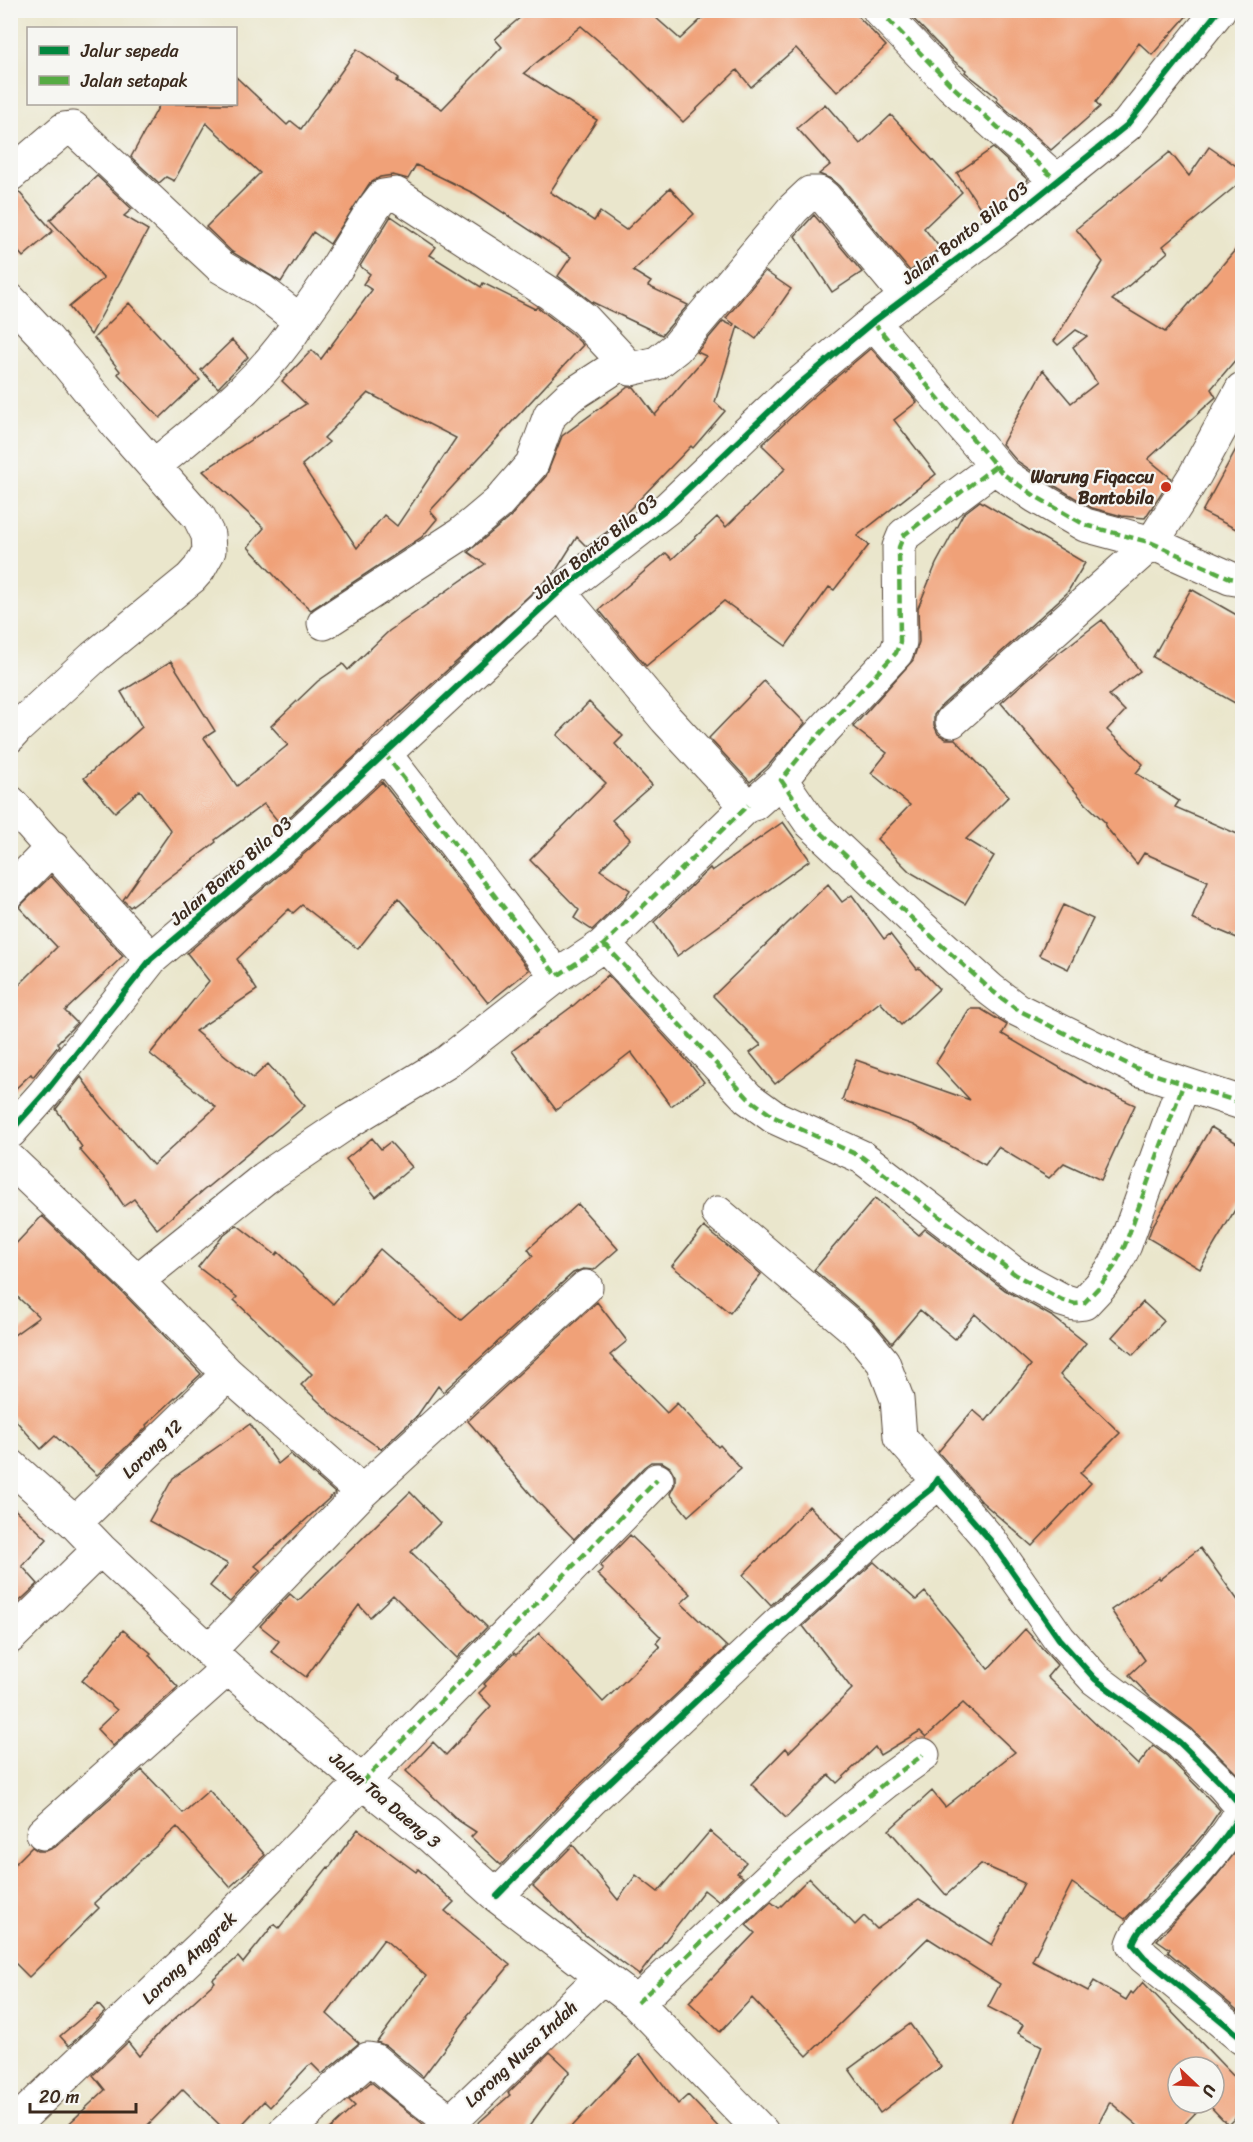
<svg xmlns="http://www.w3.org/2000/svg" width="1253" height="2142" font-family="Sriracha,sans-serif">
<rect width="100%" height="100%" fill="#f6f6f2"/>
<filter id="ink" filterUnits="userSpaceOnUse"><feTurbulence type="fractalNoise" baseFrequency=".0167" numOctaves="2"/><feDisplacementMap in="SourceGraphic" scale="12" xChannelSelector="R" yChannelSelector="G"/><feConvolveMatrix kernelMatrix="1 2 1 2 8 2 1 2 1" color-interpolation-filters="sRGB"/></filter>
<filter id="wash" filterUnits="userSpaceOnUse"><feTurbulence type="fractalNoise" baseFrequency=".008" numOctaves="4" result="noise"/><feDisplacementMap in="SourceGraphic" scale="24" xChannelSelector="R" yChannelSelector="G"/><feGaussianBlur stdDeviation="1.35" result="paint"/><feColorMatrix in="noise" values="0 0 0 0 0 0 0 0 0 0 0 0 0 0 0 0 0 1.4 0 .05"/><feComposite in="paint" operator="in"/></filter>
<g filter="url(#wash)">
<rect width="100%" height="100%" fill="#eae6cc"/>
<g id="blocks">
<path fill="#f0a178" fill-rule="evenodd" d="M 529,10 L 647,10 L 680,39 L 711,10 L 852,10 L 886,46 L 837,92 L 796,48 L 751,87 L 737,70 L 683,122 L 620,59 L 581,26 L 524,73 L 597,120 L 550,192 L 594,221 L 600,212 L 626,230 L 670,188 L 694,214 L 633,271 L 651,282 L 648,286 L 688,305 L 662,335 L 592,302 L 558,276 L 571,257 L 475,194 L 416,165 L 408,179 L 393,175 L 380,177 L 369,184 L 330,244 L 313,232 L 281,282 L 232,252 L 206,227 L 260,173 L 206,123 L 174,181 L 166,177 L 159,183 L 131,157 L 160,104 L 236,104 L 236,77 L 287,125 L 291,121 L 301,129 L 357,49 L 399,78 L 396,81 L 442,109 L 502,47 L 495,39 Z
M 905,10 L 1192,10 L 1152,55 L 1139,43 L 1096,102 L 1100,107 L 1051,150 L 996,100 L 998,98 L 965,72 L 966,70 L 954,61 Z
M 825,104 L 860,144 L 891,115 L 962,192 L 924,228 L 940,248 L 910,271 L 839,186 L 831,179 L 819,174 L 830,165 L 797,128 Z
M 1209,147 L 1242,170 L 1242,181 L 1163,246 L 1168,252 L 1112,300 L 1165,332 L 1242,242 L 1242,352 L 1211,389 L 1216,397 L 1148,459 L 1171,478 L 1145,518 L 1122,516 L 1092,508 L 1045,480 L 1016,460 L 1002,444 L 1043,370 L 1071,403 L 1097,383 L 1073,347 L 1087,336 L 1076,330 L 1058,345 L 1054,341 L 1103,262 L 1076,229 L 1170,152 L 1189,176 Z
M 993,148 L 1028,180 L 985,215 L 957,173 Z
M 97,176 L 132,209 L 124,216 L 148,230 L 91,335 L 69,307 L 104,278 L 50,220 Z
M 18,191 L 53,231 L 23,257 L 10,242 L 10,193 Z
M 814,215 L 862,272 L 832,292 L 795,236 Z
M 391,216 L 436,247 L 430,255 L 481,287 L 483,283 L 535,309 L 537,307 L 571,333 L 583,345 L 430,511 L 437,519 L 422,537 L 311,610 L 285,587 L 248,547 L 264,528 L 203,471 L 306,404 L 282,381 L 312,350 L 321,359 L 372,290 L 363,284 L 370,274 L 360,266 ZM 368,393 L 456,438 L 397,526 L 384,515 L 357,548 L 302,465 L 329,442 L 324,438 Z
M 765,271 L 791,289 L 756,339 L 738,326 L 715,402 L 725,411 L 693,448 L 691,446 L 637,502 L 608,531 L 587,547 L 577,537 L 555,572 L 364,746 L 365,747 L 281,825 L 264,804 L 215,840 L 216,842 L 130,907 L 123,900 L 171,831 L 140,790 L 115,812 L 84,778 L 142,727 L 121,692 L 171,661 L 215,731 L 204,738 L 237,786 L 288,745 L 271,726 L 318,681 L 343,664 L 348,670 L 389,631 L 485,564 L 468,552 L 510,517 L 546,476 L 562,436 L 628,387 L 634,387 L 655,415 L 706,356 L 697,352 L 723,321 L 733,326 L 734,324 L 726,318 Z
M 129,303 L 200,380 L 160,418 L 118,374 L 120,371 L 94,338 Z
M 232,340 L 248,357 L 218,388 L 201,370 Z
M 871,348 L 917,402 L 894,420 L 936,474 L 857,536 L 869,545 L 834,590 L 829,587 L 786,646 L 724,601 L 646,666 L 599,610 L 666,553 L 672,559 L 717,517 L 726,527 L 786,468 L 762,445 L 806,403 Z
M 1242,438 L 1242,532 L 1202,512 Z
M 980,501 L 1085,563 L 1067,593 L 940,707 L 934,715 L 934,725 L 938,734 L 946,739 L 955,739 L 1009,796 L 966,839 L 994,856 L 965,904 L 910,872 L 877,839 L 910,805 L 871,773 L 887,753 L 853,727 L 913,660 L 919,642 L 918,608 L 936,564 L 963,514 Z
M 1191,589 L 1242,618 L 1242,707 L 1153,657 Z
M 1102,620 L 1140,671 L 1109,695 L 1125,711 L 1107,730 L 1143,764 L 1136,773 L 1179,801 L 1175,807 L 1242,836 L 1242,940 L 1192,919 L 1208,881 L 1144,853 L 1137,864 L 1105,826 L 1106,823 L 1086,804 L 1001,703 L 1047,662 Z
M 764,681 L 805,723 L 767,767 L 750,782 L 709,738 Z
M 589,702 L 623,736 L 615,744 L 652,785 L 612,820 L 630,839 L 600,870 L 630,890 L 623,900 L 592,930 L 574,918 L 579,910 L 530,860 L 606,783 L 557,735 Z
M 382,782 L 529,970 L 488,1003 L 443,947 L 398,898 L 358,949 L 302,905 L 293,913 L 289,909 L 237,959 L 257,990 L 195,1031 L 253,1078 L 268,1064 L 305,1106 L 157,1229 L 134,1199 L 124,1206 L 108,1182 L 79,1149 L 82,1147 L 56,1109 L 81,1077 L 101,1105 L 153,1165 L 216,1107 L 150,1054 L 209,981 L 187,953 L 305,853 Z
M 783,822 L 810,860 L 677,956 L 654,922 L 710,868 L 712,871 Z
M 51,876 L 123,956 L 65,1011 L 77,1023 L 57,1043 L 59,1045 L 33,1077 L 31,1074 L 10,1094 L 10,994 L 57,947 L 19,907 Z
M 828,884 L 842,902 L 852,895 L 884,939 L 890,934 L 917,969 L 919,968 L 939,989 L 901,1025 L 880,1002 L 775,1084 L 750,1053 L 761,1045 L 713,996 Z
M 1063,905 L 1093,919 L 1068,969 L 1039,955 Z
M 608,975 L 690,1064 L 704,1082 L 671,1106 L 631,1052 L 556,1110 L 512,1051 L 574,1005 Z
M 970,1009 L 981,1009 L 1007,1025 L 1002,1034 L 1083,1081 L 1135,1105 L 1101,1180 L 1064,1163 L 1049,1178 L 998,1147 L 985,1165 L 913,1125 L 842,1100 L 856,1060 L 970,1100 L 936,1063 Z
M 1211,1127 L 1242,1146 L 1242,1198 L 1200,1269 L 1148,1238 L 1152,1227 Z
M 372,1138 L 381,1149 L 390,1142 L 412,1167 L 376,1197 L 346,1159 Z
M 875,1198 L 919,1235 L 925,1229 L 1005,1290 L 1053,1317 L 1086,1343 L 1060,1375 L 1120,1433 L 1080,1473 L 1091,1483 L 1032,1546 L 982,1502 L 938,1452 L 973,1410 L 986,1421 L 1031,1365 L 975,1314 L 955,1339 L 920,1310 L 892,1343 L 871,1319 L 814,1270 Z
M 578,1204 L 618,1249 L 594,1270 L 583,1269 L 573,1273 L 443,1392 L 438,1386 L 417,1416 L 381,1449 L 334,1416 L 301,1385 L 312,1374 L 234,1300 L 237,1297 L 198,1267 L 222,1237 L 237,1225 L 276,1255 L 278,1252 L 333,1304 L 380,1249 L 461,1320 L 533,1256 L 528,1249 Z
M 42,1216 L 124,1294 L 201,1374 L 146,1425 L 147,1427 L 97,1475 L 55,1436 L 41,1449 L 10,1414 L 10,1338 L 39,1317 L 10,1290 L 10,1250 Z
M 704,1227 L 761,1274 L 730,1313 L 672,1266 Z
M 597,1302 L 627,1341 L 610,1355 L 667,1413 L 677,1403 L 718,1447 L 720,1445 L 741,1469 L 688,1516 L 670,1494 L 675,1484 L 675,1476 L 670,1467 L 662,1462 L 651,1462 L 644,1467 L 574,1539 L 534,1498 L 468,1421 Z
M 1143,1302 L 1164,1321 L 1133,1355 L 1112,1337 Z
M 250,1424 L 278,1464 L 290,1454 L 335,1493 L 255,1566 L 260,1570 L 230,1602 L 210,1586 L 228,1564 L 149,1521 L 173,1478 Z
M 410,1492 L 440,1523 L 411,1552 L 487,1627 L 457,1658 L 393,1595 L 370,1617 L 359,1605 L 306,1677 L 271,1651 L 279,1641 L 260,1626 L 290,1594 L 298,1601 Z
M 10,1505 L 47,1539 L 22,1566 L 38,1584 L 10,1610 Z
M 809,1506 L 843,1540 L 771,1605 L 743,1575 Z
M 630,1535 L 691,1594 L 681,1603 L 727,1647 L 578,1786 L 501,1865 L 471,1837 L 476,1832 L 459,1821 L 406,1771 L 433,1742 L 446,1755 L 491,1706 L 479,1693 L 486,1686 L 484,1684 L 514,1653 L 516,1655 L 539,1633 L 603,1702 L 660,1647 L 656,1643 L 661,1637 L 597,1574 L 603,1569 L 600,1566 Z
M 1200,1548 L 1242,1606 L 1242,1779 L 1192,1729 L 1150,1697 L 1129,1675 L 1145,1660 L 1111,1610 L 1159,1577 L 1160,1579 Z
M 874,1562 L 916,1600 L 925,1592 L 988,1669 L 1025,1629 L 1057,1665 L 1047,1677 L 1138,1765 L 1153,1746 L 1167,1756 L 1220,1810 L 1205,1832 L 1182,1859 L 1125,1919 L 1072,1883 L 1032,1961 L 1088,1991 L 1094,1981 L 1126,2000 L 1131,1992 L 1133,1994 L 1143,1982 L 1242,2085 L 1242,2111 L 1228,2125 L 1207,2103 L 1214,2103 L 1214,2067 L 1178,2067 L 1178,2103 L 1205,2103 L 1177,2132 L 1145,2132 L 1110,2102 L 1094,2132 L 1010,2132 L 1042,2046 L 1018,2033 L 1023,2025 L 988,2007 L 1000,1984 L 928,1938 L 807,2056 L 752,1998 L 720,2032 L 689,2002 L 755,1933 L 746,1925 L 771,1902 L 779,1908 L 809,1878 L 855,1925 L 864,1916 L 877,1929 L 919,1899 L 992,1945 L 1024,1883 L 981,1864 L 946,1895 L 889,1830 L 932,1791 L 945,1807 L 1015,1752 L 963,1703 L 926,1737 L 920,1731 L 880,1755 L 875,1747 L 837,1783 L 829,1775 L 786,1818 L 751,1784 L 786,1748 L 789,1752 L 852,1689 L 803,1626 Z
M 123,1630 L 151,1653 L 149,1655 L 178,1687 L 113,1746 L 97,1729 L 117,1710 L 82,1681 Z
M 142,1770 L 183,1813 L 209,1790 L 265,1855 L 230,1887 L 177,1827 L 94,1903 L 99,1908 L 29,1977 L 10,1958 L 10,1869 L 32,1847 L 38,1851 L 46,1851 L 55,1847 Z
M 358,1829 L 416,1872 L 418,1869 L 454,1902 L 445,1911 L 510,1965 L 467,2016 L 468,2017 L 423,2077 L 386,2046 L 377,2042 L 426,1976 L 384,1939 L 327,2014 L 359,2043 L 322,2074 L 312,2064 L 308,2066 L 270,2107 L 264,2101 L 235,2132 L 227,2132 L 183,2089 L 141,2132 L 60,2132 L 105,2090 L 93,2075 L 128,2042 L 139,2056 L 159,2033 L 215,1982 L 213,1979 L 238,1957 L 243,1963 L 274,1924 L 279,1928 L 328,1867 L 329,1868 Z
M 710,1831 L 746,1862 L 737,1873 L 743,1877 L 718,1901 L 704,1890 L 639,1975 L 581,1932 L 533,1886 L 573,1845 L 618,1900 L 636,1875 L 658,1892 Z
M 1242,1844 L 1242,2014 L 1168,1952 L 1170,1949 L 1157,1940 L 1210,1884 Z
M 98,2004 L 105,2012 L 69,2046 L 60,2036 Z
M 910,2024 L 941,2067 L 880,2113 L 849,2069 Z
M 550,2052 L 570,2071 L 525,2132 L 468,2132 L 510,2095 L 508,2093 Z
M 640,2054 L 678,2104 L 688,2095 L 723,2132 L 567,2132 Z
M 371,2082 L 423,2124 L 422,2132 L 327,2132 L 355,2106 L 349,2100 Z"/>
</g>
</g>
<g filter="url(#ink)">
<use href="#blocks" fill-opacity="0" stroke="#554638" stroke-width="1.5"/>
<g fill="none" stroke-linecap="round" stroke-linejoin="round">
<g stroke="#554638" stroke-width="35">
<path id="street" d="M 879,10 L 951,85 L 1056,180
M 10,175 L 64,129 L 73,128 L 221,267 L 262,291 L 300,321 L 331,277 L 373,209 L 383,196 L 396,194 L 551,294 L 584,319 L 631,369 L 657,363 L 676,348 L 793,209 L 810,193 L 819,193 L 825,198 L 907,297
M 10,300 L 47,339 L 119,427 L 199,517 L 208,535 L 209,551 L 199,569 L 191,578 L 94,657 L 17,728 L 10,736
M 873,322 L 1003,474 L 1035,496 L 1085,525 L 1152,543 L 1230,578 L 1242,580
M 154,466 C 207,422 263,381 300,321
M 996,466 L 904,535 L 899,547 L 900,642 L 896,653 L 806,749 L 781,780 L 810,822 L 919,925 L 991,990 L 1016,1009 L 1138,1069 L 1242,1103
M 559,592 L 666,719 L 741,800 L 748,805 L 754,804 L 781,780
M 324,623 L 461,534 L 498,503 L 532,464 L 550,415 L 569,397 L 623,362
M 952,721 L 1152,543 L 1195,475 L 1242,389
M 384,753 L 557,976 L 602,946 L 607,947 L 748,1098 L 774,1117 L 862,1157 L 1016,1275 L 1062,1300 L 1075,1304 L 1084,1303 L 1100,1286 L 1114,1267 L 1125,1245 L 1183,1085
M 10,802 L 151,959
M 10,891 L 53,847
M 602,946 L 748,805
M 10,1132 L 44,1094 L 151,959 L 293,839 L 559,592 L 669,507 L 793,389 L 873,322 L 1000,227 L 1127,125 L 1219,10
M 10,1160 L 137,1281 L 228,1374 L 362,1492
M 718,1213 L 859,1333 L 883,1362 L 897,1399 L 900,1437 L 937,1479
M 137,1281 L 265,1178 L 348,1122 L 447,1062 L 557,976
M 10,1465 L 75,1523 L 100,1549 L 228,1668 L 362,1782 L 429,1835 L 497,1896 L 637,2003 L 762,2132
M 75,1523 L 228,1374
M 10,1637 L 100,1549
M 209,1651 L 362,1492 L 586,1287
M 43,1833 L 228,1668
M 497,1896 L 591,1800 L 780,1622 L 903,1511 L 931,1489 L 937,1479 L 990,1540 L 1059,1639 L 1095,1679 L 1179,1742 L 1223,1785 L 1242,1807 C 1235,1832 1185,1885 1165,1905 C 1154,1916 1138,1928 1133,1944 L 1144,1957 L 1242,2038
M 637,2003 L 782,1866 L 887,1781 L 923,1755
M 10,2128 L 203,1945 L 657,1480
M 285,2132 L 368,2059 L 374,2060 L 408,2089 L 450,2121
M 440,2132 L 602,1977"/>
</g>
<use href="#street" stroke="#fff" stroke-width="33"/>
<path stroke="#55ab43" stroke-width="4.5" stroke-dasharray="9 4.5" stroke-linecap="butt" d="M 879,10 L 951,85 L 1056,180
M 873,322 L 1003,474 L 1035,496 L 1085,525 L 1152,543 L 1230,578 L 1242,580
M 996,466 L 904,535 L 899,547 L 900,642 L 896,653 L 806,749 L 781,780 L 810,822 L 919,925 L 991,990 L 1016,1009 L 1138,1069 L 1242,1103
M 384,753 L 557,976 L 602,946 L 607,947 L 748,1098 L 774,1117 L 862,1157 L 1016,1275 L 1062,1300 L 1075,1304 L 1084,1303 L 1100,1286 L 1114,1267 L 1125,1245 L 1183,1085
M 602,946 L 748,805
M 362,1782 L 657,1480
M 637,2003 L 782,1866 L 887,1781 L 923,1755"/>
<g stroke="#f6f6f2" stroke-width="10">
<path id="cycleway" d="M 10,1132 L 44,1094 L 151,959 L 293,839 L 559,592 L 669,507 L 793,389 L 873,322 L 1000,227 L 1127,125 L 1219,10
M 497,1896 L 591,1800 L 780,1622 L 903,1511 L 931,1489 L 937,1479 L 990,1540 L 1059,1639 L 1095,1679 L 1179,1742 L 1223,1785 L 1242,1807 C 1235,1832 1185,1885 1165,1905 C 1154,1916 1138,1928 1133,1944 L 1144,1957 L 1242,2038"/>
</g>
<use href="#cycleway" stroke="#00873e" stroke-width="6"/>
</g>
</g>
<circle fill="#c8321e" stroke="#f6f6f2" stroke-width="2" cx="1166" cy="487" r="6"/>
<g text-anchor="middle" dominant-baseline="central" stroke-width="4.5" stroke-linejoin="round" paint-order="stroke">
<g font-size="18" fill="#3b2a1e" stroke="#f6f6f2">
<text transform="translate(965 233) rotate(-38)">Jalan Bonto Bila 03</text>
<text transform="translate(595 547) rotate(-39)">Jalan Bonto Bila 03</text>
<text transform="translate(231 871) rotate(-41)">Jalan Bonto Bila 03</text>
<text transform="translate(152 1449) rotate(-44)">Lorong 12</text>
<text transform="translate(385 1800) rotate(40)">Jalan Toa Daeng 3</text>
<text transform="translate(189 1958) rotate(-44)">Lorong Anggrek</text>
<text transform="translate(521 2054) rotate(-43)">Lorong Nusa Indah</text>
</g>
<g font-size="18" font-weight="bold" fill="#3b2a1e" stroke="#f6f6f2" text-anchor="end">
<text x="1154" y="477">Warung Fiqaccu<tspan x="1154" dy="21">Bontobila</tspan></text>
</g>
</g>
<rect width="1253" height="2142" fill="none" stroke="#f6f6f2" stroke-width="36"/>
<rect x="27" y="27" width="210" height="78" fill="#f6f6f2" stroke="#aba49d" stroke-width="1.5"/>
<rect x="39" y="46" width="30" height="9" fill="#00873e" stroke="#aba49d" stroke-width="1.5"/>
<text x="81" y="57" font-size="18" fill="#3b2a1e">Jalur sepeda</text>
<rect x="39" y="76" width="30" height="9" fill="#55ab43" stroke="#aba49d" stroke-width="1.5"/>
<text x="81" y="87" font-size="18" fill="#3b2a1e">Jalan setapak</text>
<g transform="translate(1196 2085) rotate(113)"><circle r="28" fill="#f6f6f2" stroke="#aba49d" stroke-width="1.5"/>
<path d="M0-4.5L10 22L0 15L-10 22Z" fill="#c8321e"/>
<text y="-9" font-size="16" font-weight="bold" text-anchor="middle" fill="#3b2a1e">U</text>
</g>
<path d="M30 2103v9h106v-9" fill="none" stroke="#3b2a1e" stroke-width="3"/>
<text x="39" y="2103" font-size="18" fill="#3b2a1e" stroke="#f6f6f2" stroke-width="4.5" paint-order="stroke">20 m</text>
</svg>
